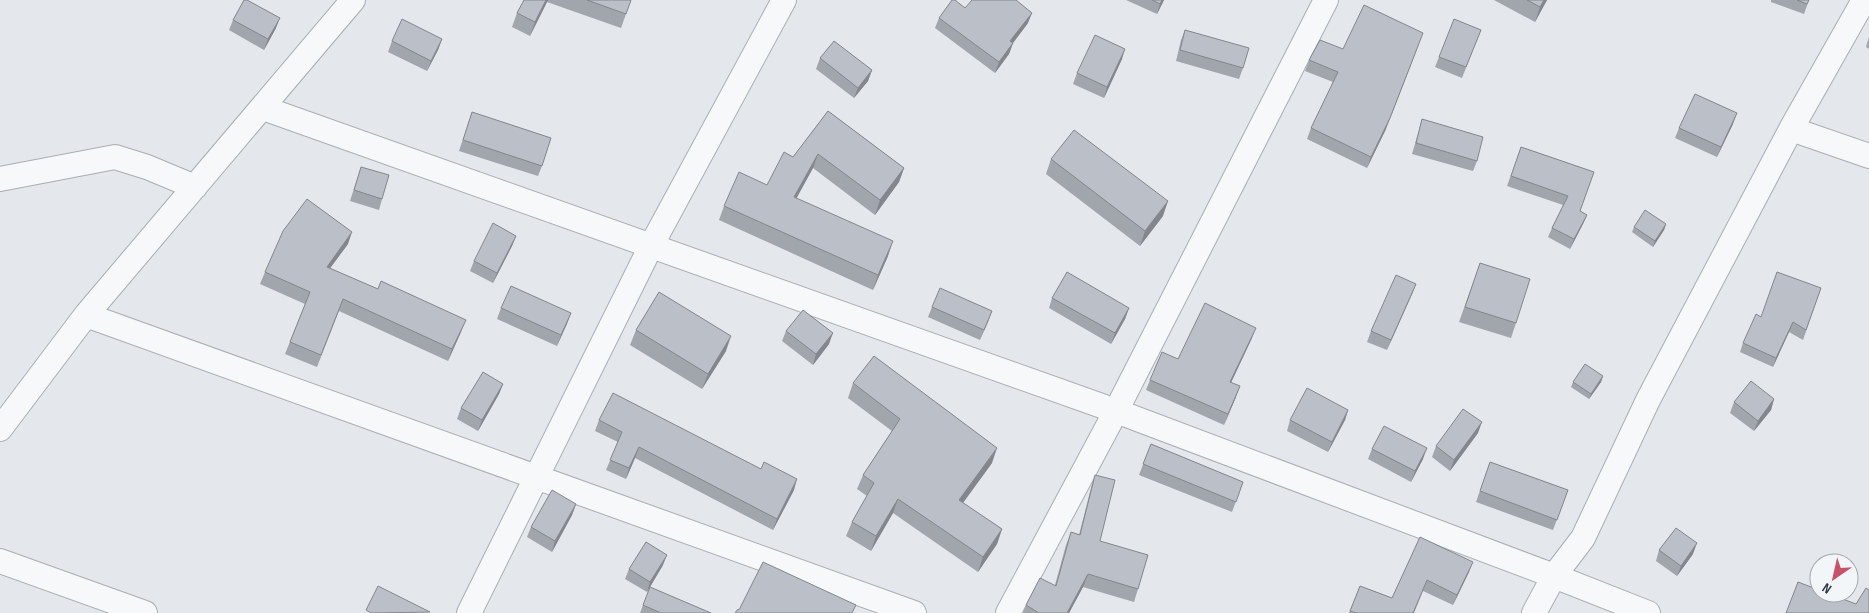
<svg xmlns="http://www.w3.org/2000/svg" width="1869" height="613" font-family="'Sofia Sans Condensed',sans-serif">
<rect width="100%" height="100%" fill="#e4e7eb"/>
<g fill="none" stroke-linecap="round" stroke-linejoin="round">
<g stroke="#a9aeb5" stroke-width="26">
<path id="street" d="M 263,108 L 1116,411 L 1554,576 L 1648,613
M 1791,129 L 1869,156
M 0,179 L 115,157 L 147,167 L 195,187
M 86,315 L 914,613
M 0,429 L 86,315 L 353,0
M 0,561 L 145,613
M 469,613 L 651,246 L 784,0
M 1008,613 L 1116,411 L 1326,0
M 1534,613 L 1554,576 L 1583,538 L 1648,400 L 1791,129 L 1864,0"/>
</g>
<use href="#street" stroke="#f6f8f9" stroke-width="24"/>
</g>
<path fill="#a1a5ac" d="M 524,0 L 631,0 L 621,28 L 547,2 L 530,36 L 512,27 L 517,13 Z
M 1126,0 L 1164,0 L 1157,14 Z
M 1494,0 L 1547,0 L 1535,22 Z
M 1771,0 L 1809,0 L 1804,14 L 1771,2 Z
M 965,8 L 1028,23 L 1013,43 L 1009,54 L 995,73 L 935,28 L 939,18 Z
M 233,20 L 276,28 L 264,50 L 229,30 Z
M 1185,30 L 1243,68 L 1239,79 L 1176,61 L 1181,40 Z
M 1481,30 L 1462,78 L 1435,67 L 1439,57 Z
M 1869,37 L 1869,49 L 1866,47 Z
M 442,39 L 438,50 L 427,71 L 388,52 L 392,41 Z
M 1320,40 L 1386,129 L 1367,168 L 1307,139 L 1311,128 L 1333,82 L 1305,71 L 1309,60 Z
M 820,58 L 872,70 L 868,81 L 854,98 L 816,69 Z
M 1122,59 L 1104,98 L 1073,84 L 1077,73 Z
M 828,111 L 904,168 L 899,182 L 875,215 L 813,168 L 796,198 L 888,256 L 873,290 L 719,220 L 724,206 L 767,185 L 793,157 Z
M 472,112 L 542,166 L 538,176 L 459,151 Z
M 1422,119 L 1477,161 L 1473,171 L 1412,154 L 1419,130 Z
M 1733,124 L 1717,157 L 1675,138 L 1679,128 Z
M 1521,147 L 1594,172 L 1580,211 L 1587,215 L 1583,224 L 1570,249 L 1548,237 L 1552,228 L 1563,205 L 1507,186 Z
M 1051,159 L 1163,216 L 1140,246 L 1046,174 Z
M 361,167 L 382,199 L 379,210 L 350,201 Z
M 1666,224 L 1664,230 L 1653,247 L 1632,232 L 1634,227 Z
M 516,236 L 512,246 L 493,283 L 470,271 L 474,261 Z
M 348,244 L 330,268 L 461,332 L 448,361 L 339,311 L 317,367 L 285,354 L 305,304 L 260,284 L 265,272 Z
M 1480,263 L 1516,323 L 1511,338 L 1459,322 Z
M 1416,284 L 1412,294 L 1387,350 L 1367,342 L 1371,331 Z
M 1821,288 L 1803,340 L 1789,332 L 1773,367 L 1740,352 L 1743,343 L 1761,317 Z
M 1052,298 L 1129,308 L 1125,319 L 1111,344 L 1049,308 Z
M 932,307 L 992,311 L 980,340 L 928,317 Z
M 501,308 L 571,313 L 557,346 L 497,319 Z
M 636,330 L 726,351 L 702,389 L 630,345 Z
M 786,331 L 829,344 L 813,365 L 782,341 Z
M 1252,338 L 1231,383 L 1236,397 L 1224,425 L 1146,390 L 1150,380 L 1178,359 Z
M 1603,376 L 1601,382 L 1589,399 L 1571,387 L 1573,382 Z
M 853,383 L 992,463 L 963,503 L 1002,529 L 997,544 L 978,572 L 893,513 L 871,551 L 846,536 L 852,522 L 867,496 L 857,489 L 863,475 L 892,431 L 848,398 Z
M 503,384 L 499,394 L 478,431 L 457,419 L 461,408 Z
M 1774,399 L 1771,410 L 1754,431 L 1730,413 L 1734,402 Z
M 1348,410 L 1345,420 L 1328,452 L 1287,431 L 1290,420 Z
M 599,420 L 794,490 L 773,530 L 635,458 L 626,479 L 606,470 L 618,442 L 595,431 Z
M 1478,433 L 1450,471 L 1432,457 L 1436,446 Z
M 1151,444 L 1243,482 L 1232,512 L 1139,475 Z
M 1372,449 L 1423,459 L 1411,482 L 1368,459 Z
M 1490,462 L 1568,490 L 1553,530 L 1476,502 Z
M 1095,475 L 1100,541 L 1138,589 L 1134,602 L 1083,587 L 1069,613 L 1023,613 L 1026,605 L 1055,585 L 1066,545 L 1071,532 L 1079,535 L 1091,488 Z
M 576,504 L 572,515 L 552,552 L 527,537 L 531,527 Z
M 1420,537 L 1469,572 L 1453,605 L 1423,591 L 1414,613 L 1349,613 L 1360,586 L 1392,598 Z
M 1659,550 L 1693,554 L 1677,576 L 1656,561 Z
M 663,565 L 647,592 L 625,579 L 629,569 Z
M 643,605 L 711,613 L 640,613 Z"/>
<path fill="#83868c" d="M 546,0 L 548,0 L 530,36 L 535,22 Z
M 1162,0 L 1164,0 L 1157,14 L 1160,4 Z
M 1544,0 L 1547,0 L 1535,22 L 1540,7 Z
M 1032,13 L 1028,23 L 1013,43 L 1009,54 L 995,73 L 999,62 L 1010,41 Z
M 280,18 L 276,28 L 264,50 L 268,39 Z
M 442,39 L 438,50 L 427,71 L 431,61 Z
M 1419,44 L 1386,129 L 1367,168 L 1371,157 Z
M 1125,49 L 1122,59 L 1104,98 L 1107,87 Z
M 872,70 L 868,81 L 854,98 L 858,88 Z
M 1737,113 L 1733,124 L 1717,157 L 1721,147 Z
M 818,154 L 813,168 L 789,212 L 794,197 Z
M 904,168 L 899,182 L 875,215 L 880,200 Z
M 1168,201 L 1163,216 L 1140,246 L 1145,231 Z
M 1587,215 L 1583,224 L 1570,249 L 1574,239 Z
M 1666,224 L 1664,230 L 1653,247 L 1655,241 Z
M 352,232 L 348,244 L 322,279 L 327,267 Z
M 516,236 L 512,246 L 493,283 L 497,273 Z
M 893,241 L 888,256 L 873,290 L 878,275 Z
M 1416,284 L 1412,294 L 1387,350 L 1391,340 Z
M 1129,308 L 1125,319 L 1111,344 L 1115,333 Z
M 992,311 L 988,322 L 980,340 L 984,330 Z
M 571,313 L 567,324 L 557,346 L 561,335 Z
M 466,320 L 461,332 L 448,361 L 452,349 Z
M 1793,322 L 1789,332 L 1773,367 L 1776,358 Z
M 1256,328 L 1252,338 L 1226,393 L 1230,382 Z
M 833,333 L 829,344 L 813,365 L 816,354 Z
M 731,336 L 726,351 L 702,389 L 708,374 Z
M 1603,376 L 1601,382 L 1589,399 L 1591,394 Z
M 503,384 L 499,394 L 478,431 L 482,420 Z
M 1240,386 L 1236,397 L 1224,425 L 1228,414 Z
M 1774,399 L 1771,410 L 1754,431 L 1758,421 Z
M 1348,410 L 1345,420 L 1328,452 L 1332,442 Z
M 1482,422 L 1478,433 L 1450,471 L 1454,460 Z
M 639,447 L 635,458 L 626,479 L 629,468 Z
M 997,448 L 992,463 L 954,515 L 959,500 Z
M 1427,448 L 1423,459 L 1411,482 L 1415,471 Z
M 797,479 L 794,490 L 773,530 L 777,519 Z
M 898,499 L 893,513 L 871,551 L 876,536 Z
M 576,504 L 572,515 L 552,552 L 555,541 Z
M 1002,529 L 997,544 L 978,572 L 983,557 Z
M 1697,543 L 1693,554 L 1677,576 L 1681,566 Z
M 667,555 L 663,565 L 647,592 L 650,582 Z
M 1473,562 L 1469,572 L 1453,605 L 1457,595 Z
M 1088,574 L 1083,587 L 1069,613 L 1067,613 Z"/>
<path fill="#bbc0c8" stroke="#83868c" d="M 244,0 L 247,0 L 280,18 L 268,39 L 233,20 Z
M 524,0 L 546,0 L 535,22 L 517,13 Z
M 587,0 L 631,0 L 626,14 Z
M 952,0 L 955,0 L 965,8 L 972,0 L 1016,0 L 1032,13 L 1010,41 L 1013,43 L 999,62 L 939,18 Z
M 1152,0 L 1162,0 L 1160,4 Z
M 1527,0 L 1544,0 L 1540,7 Z
M 1797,0 L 1809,0 L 1807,4 Z
M 1364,5 L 1423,33 L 1390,118 L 1371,157 L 1311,128 L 1338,72 L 1309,60 L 1320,40 L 1343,49 Z
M 402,19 L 442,39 L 431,61 L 392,41 Z
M 1454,19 L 1481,30 L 1466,67 L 1439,57 Z
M 1185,30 L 1249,48 L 1243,68 L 1180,50 Z
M 1095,35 L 1125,49 L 1107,87 L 1077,73 Z
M 834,41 L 872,70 L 858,88 L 820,58 Z
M 1695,94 L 1737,113 L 1721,147 L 1679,128 Z
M 828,111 L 904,168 L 880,200 L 818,154 L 794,197 L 893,241 L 878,275 L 724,206 L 739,172 L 767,185 L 784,152 L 793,157 Z
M 472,112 L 551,138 L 542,166 L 463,140 Z
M 1422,119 L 1483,137 L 1477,161 L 1416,143 Z
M 1074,130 L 1168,201 L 1145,231 L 1051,159 Z
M 1521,147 L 1594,172 L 1580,211 L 1587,215 L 1574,239 L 1552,228 L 1568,196 L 1511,176 Z
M 361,167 L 389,175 L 382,199 L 354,190 Z
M 307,199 L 352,232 L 327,267 L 378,289 L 381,281 L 466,320 L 452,349 L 343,299 L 321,355 L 290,342 L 310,292 L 265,272 L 283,231 Z
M 1645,210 L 1666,224 L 1655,241 L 1634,227 Z
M 493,223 L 516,236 L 497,273 L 474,261 Z
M 1480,263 L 1530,279 L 1516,323 L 1465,307 Z
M 1067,272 L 1129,308 L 1115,333 L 1052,298 Z
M 1777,272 L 1821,288 L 1806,330 L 1793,322 L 1776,358 L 1743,343 L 1756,314 L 1761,317 Z
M 1396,275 L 1416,284 L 1391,340 L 1371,331 Z
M 511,286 L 571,313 L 561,335 L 501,308 Z
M 940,288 L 992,311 L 984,330 L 932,307 Z
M 659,292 L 731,336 L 708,374 L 636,330 Z
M 1205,303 L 1256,328 L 1230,382 L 1240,386 L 1228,414 L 1150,380 L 1162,352 L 1178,359 Z
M 803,310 L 833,333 L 816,354 L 786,331 Z
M 874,356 L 997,448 L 959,500 L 1002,529 L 983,557 L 898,499 L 876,536 L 852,522 L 874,483 L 863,475 L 900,419 L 853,383 Z
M 1585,364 L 1603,376 L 1591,394 L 1573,382 Z
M 483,372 L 503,384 L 482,420 L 461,408 Z
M 1751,381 L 1774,399 L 1758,421 L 1734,402 Z
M 1307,388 L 1348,410 L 1332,442 L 1290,420 Z
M 613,393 L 761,469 L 764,462 L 797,479 L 777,519 L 639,447 L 629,468 L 610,460 L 622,432 L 599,420 Z
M 1463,409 L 1482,422 L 1454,460 L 1436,446 Z
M 1384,426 L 1427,448 L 1415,471 L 1372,449 Z
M 1151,444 L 1243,482 L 1236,502 L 1143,464 Z
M 1490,462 L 1568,490 L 1557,520 L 1480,491 Z
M 1095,475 L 1115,480 L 1100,541 L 1148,555 L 1138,589 L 1088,574 L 1067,613 L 1039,613 L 1026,605 L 1040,578 L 1056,586 L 1071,532 L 1080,535 Z
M 552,490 L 576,504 L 555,541 L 531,527 Z
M 1676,528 L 1697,543 L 1681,566 L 1659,550 Z
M 1420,537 L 1473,562 L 1457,595 L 1427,580 L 1413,613 L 1356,613 L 1350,611 L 1360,586 L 1392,598 Z
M 646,542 L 667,555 L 650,582 L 629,569 Z
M 763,562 L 856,605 L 852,613 L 735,613 L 738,609 L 739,610 Z
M 1798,582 L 1819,590 L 1819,593 L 1827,593 L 1856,604 L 1866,588 L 1869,590 L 1869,613 L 1786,613 Z
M 378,586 L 430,612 L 371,613 L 366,610 Z
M 650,587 L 711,613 L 661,613 L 643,605 Z"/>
<g transform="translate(1834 578) rotate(214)"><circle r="24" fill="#f3f6f8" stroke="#a3a9b0"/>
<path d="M0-4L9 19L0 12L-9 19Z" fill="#ca4f68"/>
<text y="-8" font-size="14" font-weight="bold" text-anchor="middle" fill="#2c3543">N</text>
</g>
</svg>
